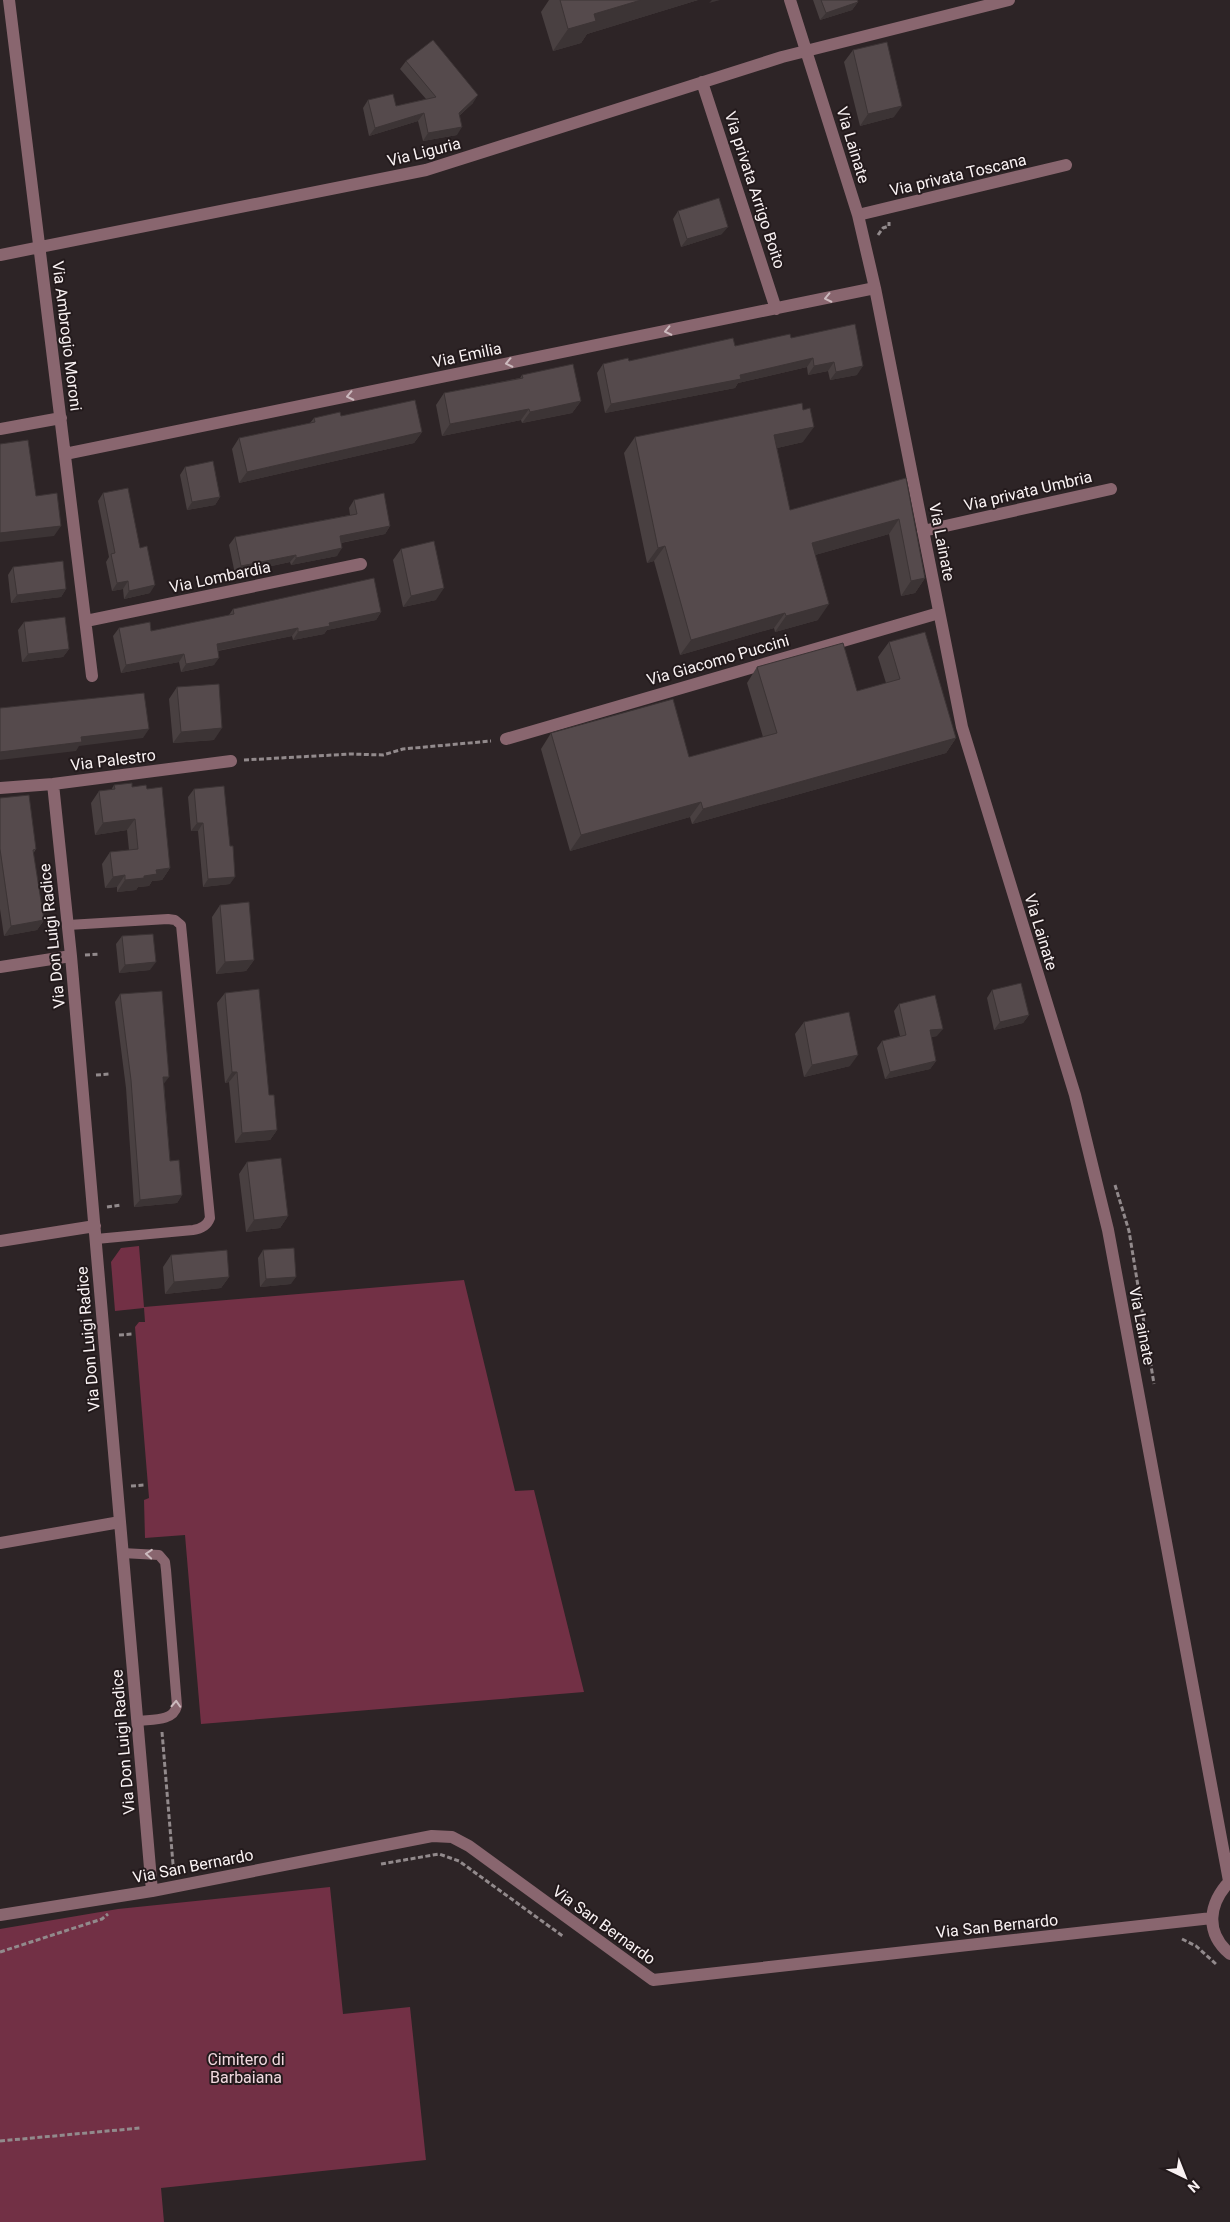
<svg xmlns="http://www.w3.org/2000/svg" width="1230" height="2222" font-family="Roboto,sans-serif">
<rect width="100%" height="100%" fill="#2d2426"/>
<path fill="#723045" d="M 139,1246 L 144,1307 L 464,1280 L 515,1491 L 534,1490 L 584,1692 L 201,1724 L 185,1535 L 145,1538 L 144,1500 L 149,1498 L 135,1327 L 139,1322 L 145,1322 L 144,1308 L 115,1311 L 111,1262 L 121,1248 Z
M 330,1887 L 343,2014 L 410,2007 L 426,2160 L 161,2188 L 164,2222 L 0,2222 L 0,1929 L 118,1909 Z"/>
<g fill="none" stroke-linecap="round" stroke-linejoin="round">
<path stroke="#928a8c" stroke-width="3" stroke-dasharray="5 2.5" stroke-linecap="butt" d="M 878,235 L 883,228 L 889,226 L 889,222
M 244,760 L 351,754 L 383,755 L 403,749 L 491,741
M 85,955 L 100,954
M 96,1075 L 110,1074
M 1115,1185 L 1129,1231 L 1154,1384
M 107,1207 L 121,1205
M 119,1335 L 133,1334
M 131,1486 L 145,1485
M 162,1732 L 173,1864 L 178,1871
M 381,1864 L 439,1854 L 459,1861 L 564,1937
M 1182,1939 L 1196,1946 L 1217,1965
M 0,1952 L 102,1919 L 108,1914
M 0,2141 L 140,2128"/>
<path stroke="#89666f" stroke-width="10" d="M 68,925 L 168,919 L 175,920 L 181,925 L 210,1218 C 207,1226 201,1229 193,1230 L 96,1239
M 122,1553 L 159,1555 L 165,1562 L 166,1570 L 177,1706 C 173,1722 151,1719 137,1721"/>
<path stroke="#89666f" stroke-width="12" d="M 9,0 L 92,676
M 790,0 L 858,215 L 875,288 L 962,727 L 1075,1095 L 1108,1230 L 1229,1881
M 702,82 L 776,309
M 858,215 L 1066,165
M 0,255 L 426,170 L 782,57 L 1009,0
M 0,429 L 61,418
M 65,454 L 875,288
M 923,531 L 1111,489
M 86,621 L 361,564
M 506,739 L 939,613
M 53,784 L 71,956 L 152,1891
M 0,788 L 53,784 L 231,761
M 0,967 L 71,956
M 0,1241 L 95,1226
M 0,1543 L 120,1522
M 1230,1881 C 1209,1903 1204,1932 1230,1954
M 0,1915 L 152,1891 L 432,1836 L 452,1837 L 469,1846 L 653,1980 L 1212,1918"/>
</g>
<path fill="#494041" d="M 549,0 L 698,0 L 587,34 L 581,43 L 553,51 L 541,12 Z
M 813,0 L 857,0 L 858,2 L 852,10 L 820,20 Z
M 853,50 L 894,117 L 860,126 L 844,62 Z
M 406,61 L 473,103 L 459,116 L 457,135 L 423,141 L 418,121 L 369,136 L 363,108 L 368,100 L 396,106 L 426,99 L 400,69 Z
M 678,211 L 722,234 L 681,247 L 673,219 Z
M 791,338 L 857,375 L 830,380 L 828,371 L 808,375 L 807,367 L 738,383 L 735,388 L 605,413 L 597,373 L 603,364 L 629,361 Z
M 522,375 L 581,401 L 572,413 L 522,423 L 521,420 L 442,436 L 436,405 L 444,393 L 520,378 Z
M 341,416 L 422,432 L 414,443 L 239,483 L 232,449 L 239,438 L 310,423 L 314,418 Z
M 635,437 L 803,442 L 777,448 L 790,510 L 906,478 L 925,578 L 915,593 L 901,596 L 889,534 L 815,555 L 818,620 L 775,632 L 774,628 L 680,655 L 654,561 L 647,563 L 624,453 Z
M 185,467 L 220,497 L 215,505 L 187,510 L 180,475 Z
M 103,493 L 140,548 L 150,593 L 124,599 L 123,589 L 112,591 L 106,562 L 109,557 L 98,501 Z
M 354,500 L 390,526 L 385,534 L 341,543 L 337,556 L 291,565 L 290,562 L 235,574 L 229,545 L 235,537 L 350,515 L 349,508 Z
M 401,549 L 436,600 L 403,607 L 393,560 Z
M 13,567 L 66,589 L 61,597 L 11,603 L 8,575 Z
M 233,609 L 381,612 L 376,620 L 327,630 L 324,634 L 293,640 L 292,636 L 218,651 L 214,665 L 181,672 L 179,662 L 121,673 L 113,636 L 119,628 L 151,631 L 229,615 Z
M 24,622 L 69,649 L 63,657 L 22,662 L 18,630 Z
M 889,642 L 956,738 L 946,753 L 692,824 L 690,817 L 570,851 L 541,749 L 551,733 L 689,757 L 763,737 L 747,683 L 757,667 L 857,691 L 886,683 L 878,657 Z
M 177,687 L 214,740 L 173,743 L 169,699 Z
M 114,785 L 147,789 L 170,868 L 162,880 L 152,881 L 149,886 L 138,887 L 136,890 L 117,892 L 117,887 L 105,888 L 102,864 L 110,852 L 129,850 L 127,830 L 95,835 L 91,803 L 99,791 L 111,790 Z
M 194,789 L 230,846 L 230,884 L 203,887 L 198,831 L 191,831 L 188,797 Z
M 0,798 L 36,849 L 33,854 L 44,920 L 37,930 L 4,936 L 0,909 Z
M 220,905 L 254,960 L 246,971 L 216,974 L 212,917 Z
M 122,936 L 150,970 L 119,973 L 116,944 Z
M 992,990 L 1029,1015 L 1023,1023 L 994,1030 L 987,998 Z
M 225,993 L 269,1095 L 277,1130 L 270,1140 L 235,1143 L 229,1082 L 225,1083 L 217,1003 Z
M 120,994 L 164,1084 L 170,1161 L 182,1195 L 177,1203 L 134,1207 L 126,1088 L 115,1002 Z
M 899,1004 L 937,1036 L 931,1037 L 936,1061 L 930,1069 L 885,1079 L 877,1048 L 882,1041 L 900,1036 L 894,1011 Z
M 804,1022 L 850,1066 L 804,1077 L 795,1034 Z
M 247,1162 L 288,1216 L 280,1228 L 246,1232 L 239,1174 Z
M 263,1250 L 291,1284 L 260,1287 L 258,1258 Z
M 171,1255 L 229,1277 L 221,1288 L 165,1294 L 163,1267 Z"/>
<path fill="#3c3435" d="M 641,0 L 698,0 L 587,34 L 581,43 L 553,51 L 568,29 L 594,14 Z
M 712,0 L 720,0 L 709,3 Z
M 858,2 L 852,10 L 820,20 L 826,13 Z
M 478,95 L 473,103 L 453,121 L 459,113 Z
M 902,106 L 894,117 L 860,126 L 868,114 Z
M 424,113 L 418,121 L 369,136 L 375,128 Z
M 462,127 L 457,135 L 423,141 L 428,133 Z
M 728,227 L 722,234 L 681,247 L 687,239 Z
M 813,358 L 807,367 L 738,383 L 735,388 L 605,413 L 611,404 Z
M 834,362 L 828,371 L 808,375 L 814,366 Z
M 863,366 L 857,375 L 830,380 L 836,372 Z
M 581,401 L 572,413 L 522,423 L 530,412 Z
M 529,409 L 521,420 L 442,436 L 450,424 Z
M 814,427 L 803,442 L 764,451 L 774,435 Z
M 422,432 L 414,443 L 239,483 L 247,472 Z
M 220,497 L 215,505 L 187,510 L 192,502 Z
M 899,519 L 889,534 L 801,559 L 812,543 Z
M 61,526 L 54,536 L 0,542 L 0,533 Z
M 390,526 L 385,534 L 334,544 L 340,536 Z
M 665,546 L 654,561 L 647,563 L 658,548 Z
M 342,548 L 337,556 L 291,565 L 296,558 Z
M 296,555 L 290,562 L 235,574 L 241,566 Z
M 925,578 L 915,593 L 901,596 L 911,581 Z
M 128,581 L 123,589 L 112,591 L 117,583 Z
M 155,585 L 150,593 L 124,599 L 129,591 Z
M 444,588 L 436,600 L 403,607 L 411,596 Z
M 66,589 L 61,597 L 11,603 L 17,595 Z
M 829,604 L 818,620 L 775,632 L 786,616 Z
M 381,612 L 376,620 L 327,630 L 324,634 L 293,640 L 298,632 L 329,623 Z
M 785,613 L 774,628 L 680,655 L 691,640 Z
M 298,628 L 292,636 L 211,652 L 217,644 Z
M 69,649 L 63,657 L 22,662 L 28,654 Z
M 184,654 L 179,662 L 121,673 L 126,665 Z
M 219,658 L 214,665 L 181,672 L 186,664 Z
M 222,728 L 214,740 L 173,743 L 181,732 Z
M 149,729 L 143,738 L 79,746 L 76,751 L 0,760 L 0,752 L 81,737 Z
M 956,738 L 946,753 L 692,824 L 703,809 Z
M 701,802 L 690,817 L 570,851 L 581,835 Z
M 135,819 L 127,830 L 95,835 L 103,823 Z
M 197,823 L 203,823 L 198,831 L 191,831 Z
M 170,868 L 162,880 L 152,881 L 149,886 L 138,887 L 136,890 L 117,892 L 125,880 L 144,876 L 156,870 Z
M 125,875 L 117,887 L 105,888 L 113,877 Z
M 235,877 L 230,884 L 203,887 L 208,879 Z
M 44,920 L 37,930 L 4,936 L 11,926 Z
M 254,960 L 246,971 L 216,974 L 225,962 Z
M 156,962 L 150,970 L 119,973 L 125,965 Z
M 1029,1015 L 1023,1023 L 994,1030 L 1000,1022 Z
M 943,1029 L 937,1036 L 925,1038 L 930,1030 Z
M 858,1055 L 850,1066 L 804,1077 L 812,1065 Z
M 936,1061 L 930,1069 L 885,1079 L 890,1072 Z
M 232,1072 L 237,1072 L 229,1082 L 225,1083 Z
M 163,1077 L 169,1077 L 163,1085 Z
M 277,1130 L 270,1140 L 235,1143 L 242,1133 Z
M 182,1195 L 177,1203 L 134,1207 L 140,1200 Z
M 288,1216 L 280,1228 L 246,1232 L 254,1220 Z
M 229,1277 L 221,1288 L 165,1294 L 174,1282 Z
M 296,1277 L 291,1284 L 260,1287 L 266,1279 Z"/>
<path fill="#554a4c" stroke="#3c3435" d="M 560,0 L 641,0 L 594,14 L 596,21 L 568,29 Z
M 821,0 L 857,0 L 858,2 L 826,13 Z
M 433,40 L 478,95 L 459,113 L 462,127 L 428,133 L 424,113 L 375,128 L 368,100 L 393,94 L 396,106 L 436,97 L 406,61 Z
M 887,42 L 902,106 L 868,114 L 853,50 Z
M 719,198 L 728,227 L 687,239 L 678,211 Z
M 855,324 L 863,366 L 836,372 L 834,362 L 814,366 L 813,358 L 740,375 L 741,379 L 611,404 L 603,364 L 628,358 L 629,361 L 733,338 L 735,346 L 790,334 L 791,338 Z
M 573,364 L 581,401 L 530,412 L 529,409 L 450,424 L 444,393 L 523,378 L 522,375 Z
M 415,400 L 422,432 L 247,472 L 239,438 L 315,422 L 314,418 L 340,412 L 341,416 Z
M 802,403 L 803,410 L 810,408 L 814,427 L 774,435 L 790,510 L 906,478 L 925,578 L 911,581 L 899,519 L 812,543 L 829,604 L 786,616 L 785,613 L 691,640 L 665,546 L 658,548 L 635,437 Z
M 28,440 L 36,496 L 57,493 L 61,526 L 0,533 L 0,444 Z
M 213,461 L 220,497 L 192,502 L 185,467 Z
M 128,488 L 140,548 L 147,546 L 155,585 L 129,591 L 128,581 L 117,583 L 111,554 L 115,553 L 103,493 Z
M 384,493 L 390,526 L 340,536 L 342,548 L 296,558 L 296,555 L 241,566 L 235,537 L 357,514 L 354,500 Z
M 434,541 L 444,588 L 411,596 L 401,549 Z
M 63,561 L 66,589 L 17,595 L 13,567 Z
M 374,578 L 381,612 L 329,623 L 330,626 L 298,632 L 298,628 L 217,644 L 219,658 L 186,664 L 184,654 L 126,665 L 119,628 L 150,622 L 151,631 L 234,614 L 233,609 Z
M 65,617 L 69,649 L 28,654 L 24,622 Z
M 925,632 L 956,738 L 703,809 L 701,802 L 581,835 L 551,733 L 673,699 L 689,757 L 777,733 L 757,667 L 843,643 L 857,691 L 900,679 L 889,642 Z
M 219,684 L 222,728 L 181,732 L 177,687 Z
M 144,693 L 149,729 L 81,737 L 82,742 L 0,752 L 0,708 Z
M 132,783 L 132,787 L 146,785 L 147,789 L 162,787 L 170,868 L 156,870 L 157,874 L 144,876 L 144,878 L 125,880 L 125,875 L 113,877 L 110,852 L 138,849 L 135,819 L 103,823 L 99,791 L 115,789 L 114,785 Z
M 224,786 L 230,846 L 233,846 L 235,877 L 208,879 L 203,823 L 197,823 L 194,789 Z
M 29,795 L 36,849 L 33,850 L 44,920 L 11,926 L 0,849 L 0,798 Z
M 249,902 L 254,960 L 225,962 L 220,905 Z
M 153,934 L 156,962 L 125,965 L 122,936 Z
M 1021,983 L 1029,1015 L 1000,1022 L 992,990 Z
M 259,989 L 269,1095 L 274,1095 L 277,1130 L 242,1133 L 237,1072 L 232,1072 L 225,993 Z
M 162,991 L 169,1077 L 163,1077 L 170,1161 L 179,1160 L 182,1195 L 140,1200 L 131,1080 L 120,994 Z
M 935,995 L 943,1029 L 930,1030 L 936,1061 L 890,1072 L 882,1041 L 906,1035 L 899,1004 Z
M 849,1012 L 858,1055 L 812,1065 L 804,1022 Z
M 281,1158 L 288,1216 L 254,1220 L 247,1162 Z
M 294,1248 L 296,1277 L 266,1279 L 263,1250 Z
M 227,1250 L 229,1277 L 174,1282 L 171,1255 Z"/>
<defs><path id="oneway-chevron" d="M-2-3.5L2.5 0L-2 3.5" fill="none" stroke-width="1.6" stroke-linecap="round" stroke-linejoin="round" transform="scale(1.25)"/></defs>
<g stroke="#ccbabe">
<use href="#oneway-chevron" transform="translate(828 298) rotate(168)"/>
<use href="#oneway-chevron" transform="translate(668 331) rotate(168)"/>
<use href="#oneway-chevron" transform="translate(509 363) rotate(168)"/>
<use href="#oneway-chevron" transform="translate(350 396) rotate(168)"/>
<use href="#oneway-chevron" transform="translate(149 1554) rotate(-176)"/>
<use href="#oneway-chevron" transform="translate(176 1704) rotate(-87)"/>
</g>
<g text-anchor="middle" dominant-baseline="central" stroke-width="4" stroke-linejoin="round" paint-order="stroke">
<g font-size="16" fill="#f9f2f3" stroke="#231a1c">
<text transform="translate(853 145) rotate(73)">Via Lainate</text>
<text transform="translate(424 152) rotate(-14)">Via Liguria</text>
<text transform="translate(958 175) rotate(-13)">Via privata Toscana</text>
<text transform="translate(755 190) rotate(72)">Via privata Arrigo Boito</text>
<text transform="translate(67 336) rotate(83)">Via Ambrogio Moroni</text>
<text transform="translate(467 355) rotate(-12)">Via Emilia</text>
<text transform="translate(1028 491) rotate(-13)">Via privata Umbria</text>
<text transform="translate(942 542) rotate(79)">Via Lainate</text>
<text transform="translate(220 577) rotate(-12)">Via Lombardia</text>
<text transform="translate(718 660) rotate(-16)">Via Giacomo Puccini</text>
<text transform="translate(113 760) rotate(-7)">Via Palestro</text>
<text transform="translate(1041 932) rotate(73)">Via Lainate</text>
<text transform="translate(52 936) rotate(-96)">Via Don Luigi Radice</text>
<text transform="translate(1142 1326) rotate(79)">Via Lainate</text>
<text transform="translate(88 1339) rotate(-95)">Via Don Luigi Radice</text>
<text transform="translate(123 1742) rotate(-95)">Via Don Luigi Radice</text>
<text transform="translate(193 1866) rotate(-11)">Via San Bernardo</text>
<text transform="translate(604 1925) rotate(36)">Via San Bernardo</text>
<text transform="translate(997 1926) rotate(-6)">Via San Bernardo</text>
</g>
<g font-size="16" fill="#f1d9df" stroke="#231a1c">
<text x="246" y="2059">Cimitero di<tspan x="246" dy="18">Barbaiana</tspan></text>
</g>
</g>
<g transform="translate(1185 2177) rotate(137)" stroke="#231a1c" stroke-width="4" paint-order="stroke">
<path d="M0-4L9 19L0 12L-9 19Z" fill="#f9f2f3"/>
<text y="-8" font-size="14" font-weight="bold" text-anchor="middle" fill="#f9f2f3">N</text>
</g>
</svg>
